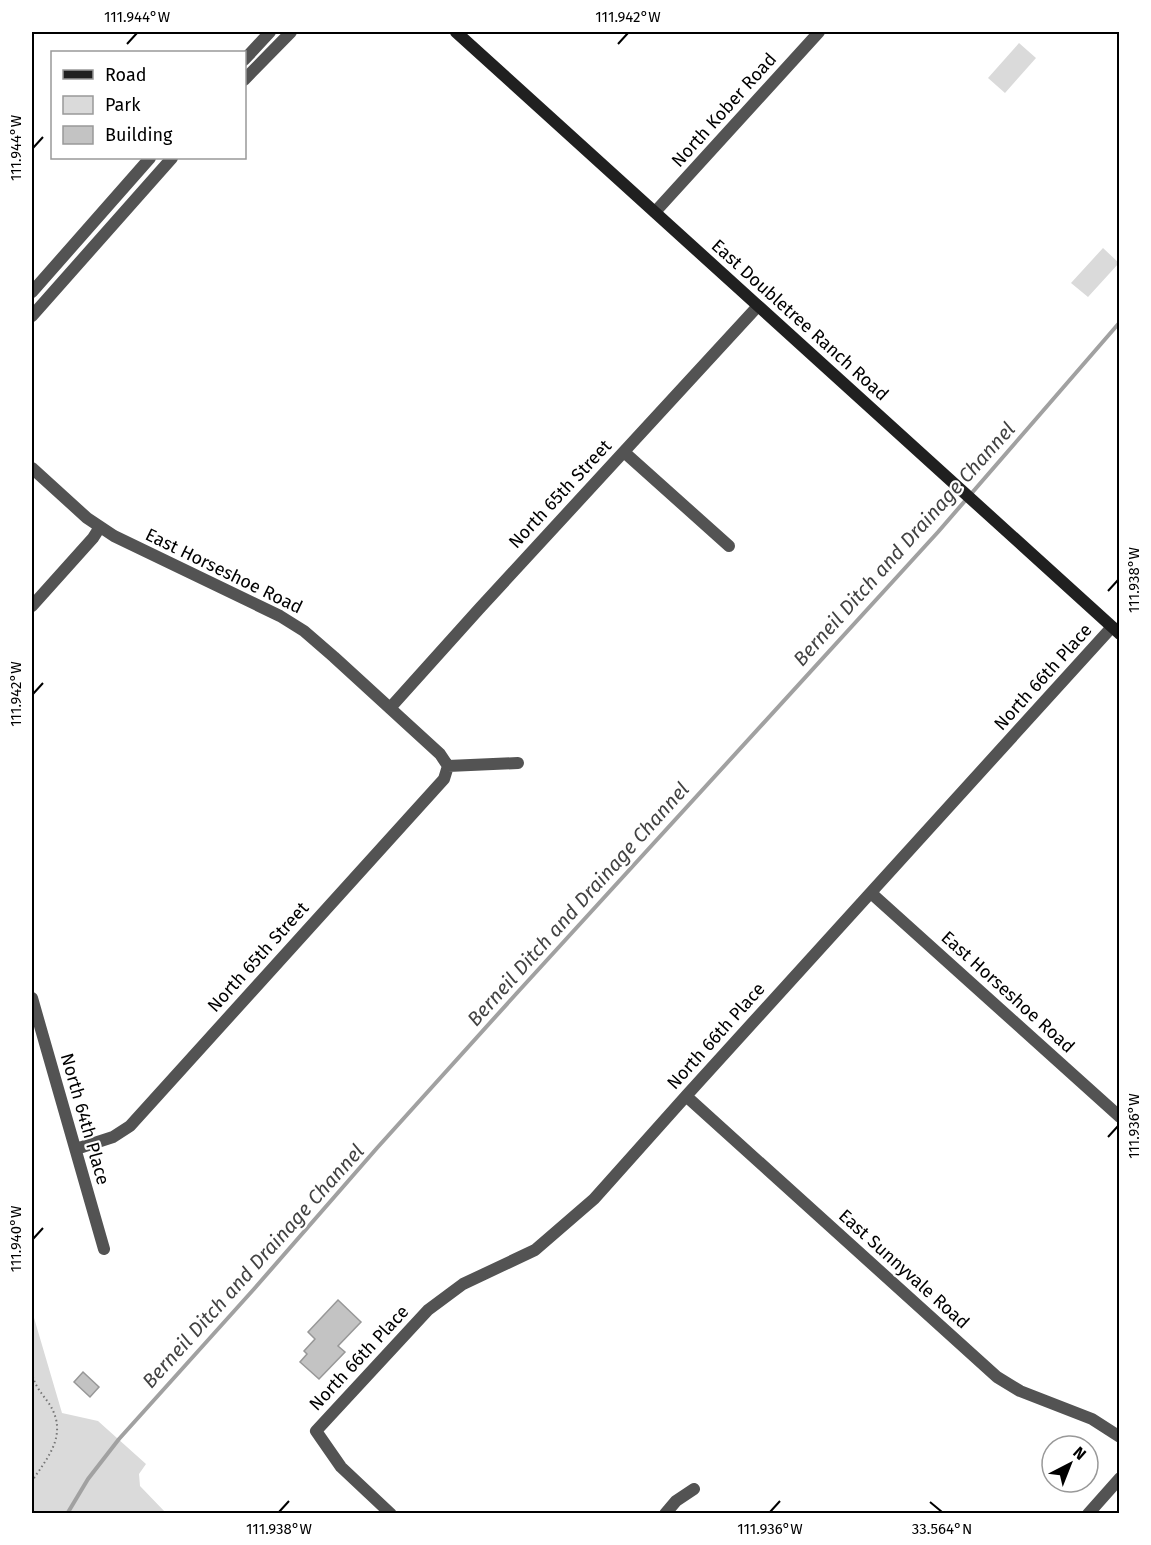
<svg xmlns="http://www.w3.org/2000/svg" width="1151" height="1545" font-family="'Fira Sans',sans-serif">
<rect width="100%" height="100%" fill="#fff"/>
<path fill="#dadada" d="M 1019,43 L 1036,58 L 1005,93 L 988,78 Z
M 1103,248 L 1119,263 L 1088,297 L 1071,283 Z
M 32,1311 L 62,1413 L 98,1421 L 146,1464 L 139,1474 L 140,1486 L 166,1513 L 32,1513 Z"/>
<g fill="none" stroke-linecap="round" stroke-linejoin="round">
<path stroke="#a1a1a1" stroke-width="4" d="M 67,1514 L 88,1479 L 119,1439 L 254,1289 L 377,1148 L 516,994 L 938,532 L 1120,322"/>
</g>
<path fill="#c3c3c3" stroke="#979797" stroke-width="1.5" d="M 338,1300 L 361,1322 L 338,1346 L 345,1352 L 319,1379 L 300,1362 L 307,1354 L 304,1351 L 315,1339 L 308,1332 Z
M 83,1372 L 99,1387 L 90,1397 L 74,1382 Z"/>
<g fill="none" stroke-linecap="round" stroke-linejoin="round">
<path stroke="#757575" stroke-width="2" stroke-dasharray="1.5 3" stroke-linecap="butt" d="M 32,1354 C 32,1361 31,1370 33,1377 C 36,1388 44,1396 50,1405 C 68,1435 48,1457 32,1481
M 32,1512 L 33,1514"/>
<path stroke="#535353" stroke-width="12" d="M 655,212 L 819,32
M 624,452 L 729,546
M 32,468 L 87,518 L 114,536 L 280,616 L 304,631 L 334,657 L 440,754 L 448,766
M 32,606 L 93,538 L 100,527
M 390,708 L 479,609 L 758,306
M 448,766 L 518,763
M 871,893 L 1120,1117
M 32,998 L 104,1249
M 686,1096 L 997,1377 L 1020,1391 L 1092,1419 L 1120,1437
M 76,1149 L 113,1137 L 130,1126 L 444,779 L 448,766
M 391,1514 L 341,1467 L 316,1431 L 428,1310 L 463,1284 L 535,1250 L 594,1199 L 686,1096 L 1112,627
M 665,1514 L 676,1501 L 694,1489
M 1088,1514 L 1120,1478"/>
<path stroke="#535353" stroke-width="12" d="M 244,60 L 270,32
M 244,80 L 291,32
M 32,292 L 150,158
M 32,316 L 172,158"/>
<path stroke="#202020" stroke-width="12" d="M 456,32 L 1120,634"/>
</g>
<path fill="none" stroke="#000" stroke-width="2" d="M 127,44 L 137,33M 618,44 L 628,33M 33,148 L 43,137M 1108,591 L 1118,580M 33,694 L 43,683M 1108,1137 L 1118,1126M 33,1239 L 43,1228M 930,1502 L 942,1512M 279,1512 L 289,1501M 770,1512 L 780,1501"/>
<g text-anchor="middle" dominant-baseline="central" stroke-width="4.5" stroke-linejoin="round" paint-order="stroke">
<g font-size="18" fill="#000" stroke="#fff">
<text transform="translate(724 110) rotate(-48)">North Kober Road</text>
<text transform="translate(800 320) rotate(42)">East Doubletree Ranch Road</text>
<text transform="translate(560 494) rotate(-47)">North 65th Street</text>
<text transform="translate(224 571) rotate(26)">East Horseshoe Road</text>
<text transform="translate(1043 677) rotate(-48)">North 66th Place</text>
<text transform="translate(258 957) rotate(-48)">North 65th Street</text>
<text transform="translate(1008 992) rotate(42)">East Horseshoe Road</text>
<text transform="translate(716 1036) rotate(-48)">North 66th Place</text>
<text transform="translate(85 1119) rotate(74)">North 64th Place</text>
<text transform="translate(904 1269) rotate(42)">East Sunnyvale Road</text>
<text transform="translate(359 1358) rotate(-47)">North 66th Place</text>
</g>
<g font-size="20" font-style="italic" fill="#424242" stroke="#fff">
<text transform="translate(904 544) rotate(-48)">Berneil Ditch and Drainage Channel</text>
<text transform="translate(578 904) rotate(-48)">Berneil Ditch and Drainage Channel</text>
<text transform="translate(253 1266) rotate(-48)">Berneil Ditch and Drainage Channel</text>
</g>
</g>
<rect width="1151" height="1545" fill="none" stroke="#ffffff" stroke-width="66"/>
<rect x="51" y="51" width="195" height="108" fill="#ffffff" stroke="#999999" stroke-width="1.5"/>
<rect x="63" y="70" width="30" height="9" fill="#202020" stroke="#999999" stroke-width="1.5"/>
<text x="105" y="81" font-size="18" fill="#000000">Road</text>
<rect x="63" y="96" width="30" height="18" fill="#dadada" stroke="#999999" stroke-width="1.5"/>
<text x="105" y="111" font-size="18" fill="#000000">Park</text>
<rect x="63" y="126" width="30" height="18" fill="#c3c3c3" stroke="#999999" stroke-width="1.5"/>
<text x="105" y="141" font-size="18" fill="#000000">Building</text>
<g transform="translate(1070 1464) rotate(42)"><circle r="28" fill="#ffffff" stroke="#999999" stroke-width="1.5"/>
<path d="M0-4.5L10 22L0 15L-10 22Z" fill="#000000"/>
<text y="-9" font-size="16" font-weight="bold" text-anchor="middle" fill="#000000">N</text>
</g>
<rect x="33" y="33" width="1085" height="1479" fill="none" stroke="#000" stroke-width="2"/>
<g font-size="15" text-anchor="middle" fill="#000">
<text x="137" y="22">111.944°W</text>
<text x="628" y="22">111.942°W</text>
<text transform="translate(16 148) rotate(-90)" y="5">111.944°W</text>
<text transform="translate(1134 580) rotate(-90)" y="5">111.938°W</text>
<text transform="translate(16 694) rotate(-90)" y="5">111.942°W</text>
<text transform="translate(1134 1126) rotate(-90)" y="5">111.936°W</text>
<text transform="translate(16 1239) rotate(-90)" y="5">111.940°W</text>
<text x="279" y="1534">111.938°W</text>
<text x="770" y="1534">111.936°W</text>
<text x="942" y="1534">33.564°N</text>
</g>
</svg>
